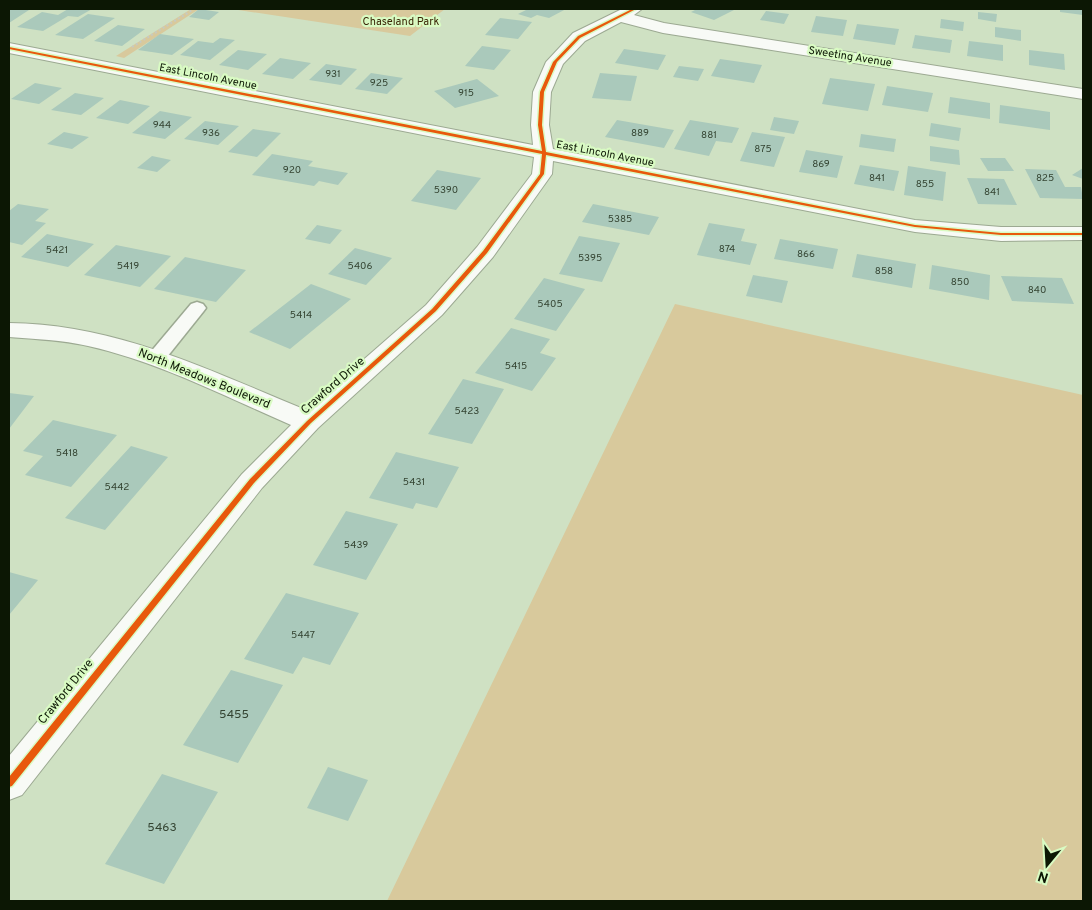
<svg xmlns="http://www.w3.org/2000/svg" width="1092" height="910" font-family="Overpass,sans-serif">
<rect width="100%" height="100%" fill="#cfe1c3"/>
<path fill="#d8c99c" d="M 191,9 L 199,9 L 124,58 L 116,56 Z
M 232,9 L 445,9 L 410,36 Z
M 675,304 L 1083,395 L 1083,901 L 387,901 Z"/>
<path fill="#aac9bb" d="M 9,9 L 19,9 L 29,10 L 9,23 Z
M 68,9 L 92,9 L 78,17 L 68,16 L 43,31 L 17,27 L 42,12 L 58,15 Z
M 199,9 L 219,12 L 209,20 L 189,17 Z
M 528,9 L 566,9 L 549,18 L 537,15 L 531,18 L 518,14 Z
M 697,9 L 736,9 L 714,20 L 691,12 Z
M 1060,9 L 1083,9 L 1083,15 L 1060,12 Z
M 766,11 L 789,14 L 784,24 L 760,20 Z
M 978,12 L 997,14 L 996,22 L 978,19 Z
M 88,14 L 115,18 L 83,39 L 55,35 Z
M 816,16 L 847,20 L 843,36 L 811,32 Z
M 500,18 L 532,22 L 518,39 L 485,35 Z
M 941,19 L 964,22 L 963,31 L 940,28 Z
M 857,24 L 899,29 L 895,45 L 853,39 Z
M 118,25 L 145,29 L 122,46 L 94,41 Z
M 995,27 L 1021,30 L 1021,41 L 995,37 Z
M 160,34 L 194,39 L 172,55 L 138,50 Z
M 915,35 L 952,40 L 950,53 L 912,48 Z
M 220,38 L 235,40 L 210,60 L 180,55 L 198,41 L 213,43 Z
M 969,41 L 1003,45 L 1003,61 L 967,56 Z
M 482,46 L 511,50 L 494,70 L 465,66 Z
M 624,49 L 666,55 L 658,70 L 615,63 Z
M 238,50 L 267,54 L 248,70 L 219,65 Z
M 1029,50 L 1064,54 L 1065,70 L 1029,65 Z
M 280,58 L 311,63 L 293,79 L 262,74 Z
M 720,59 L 762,65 L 754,83 L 711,76 Z
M 326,64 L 357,69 L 341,85 L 309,80 Z
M 679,66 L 704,69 L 698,81 L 673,77 Z
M 371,73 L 403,78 L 387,94 L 355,89 Z
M 600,73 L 637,76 L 631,101 L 592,98 Z
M 830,78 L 875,84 L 868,111 L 822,104 Z
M 477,79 L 499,96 L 455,108 L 434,91 Z
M 35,83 L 62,88 L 39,104 L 11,99 Z
M 887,86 L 933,93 L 928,112 L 882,105 Z
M 75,93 L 104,98 L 81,115 L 51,110 Z
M 950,97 L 990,103 L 990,119 L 948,113 Z
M 120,100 L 150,106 L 128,124 L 96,118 Z
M 1000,105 L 1050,112 L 1050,130 L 999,123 Z
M 160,111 L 192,117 L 165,139 L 132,133 Z
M 774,117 L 799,121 L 794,134 L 770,130 Z
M 617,120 L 674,130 L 664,148 L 605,137 Z
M 690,120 L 739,128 L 732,143 L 716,141 L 709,156 L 674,149 Z
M 205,121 L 239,126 L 218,145 L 184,139 Z
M 931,123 L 961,128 L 959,141 L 929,136 Z
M 253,129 L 281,133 L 257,157 L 228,152 Z
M 64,132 L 89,137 L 72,149 L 47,144 Z
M 752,132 L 785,137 L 774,167 L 740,161 Z
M 861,134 L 896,139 L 894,152 L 859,147 Z
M 930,146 L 959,150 L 960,165 L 930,161 Z
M 806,150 L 843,156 L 837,178 L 799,172 Z
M 272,154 L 313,161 L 308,166 L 348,173 L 338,185 L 319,181 L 314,186 L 252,175 Z
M 152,156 L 171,160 L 157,172 L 137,168 Z
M 980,158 L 1005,158 L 1014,171 L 988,171 Z
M 860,165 L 899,171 L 894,191 L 854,184 Z
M 908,166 L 946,172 L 943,201 L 904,195 Z
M 1083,168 L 1083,179 L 1072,175 Z
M 1025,169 L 1056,170 L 1065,187 L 1081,187 L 1083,199 L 1040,198 Z
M 437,170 L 481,178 L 456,210 L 411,201 Z
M 967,178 L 1004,179 L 1017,205 L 978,204 Z
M 18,204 L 49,209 L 35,221 L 46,223 L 22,245 L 9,242 L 9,211 Z
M 593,204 L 659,217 L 649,235 L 582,222 Z
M 709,223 L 745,229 L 741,241 L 757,244 L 750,265 L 697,255 Z
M 317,225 L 342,230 L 330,244 L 305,239 Z
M 47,234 L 94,244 L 68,267 L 21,257 Z
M 579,236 L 620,243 L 602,282 L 559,274 Z
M 780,239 L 838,249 L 833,269 L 774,259 Z
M 116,245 L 171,256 L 140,287 L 84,275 Z
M 355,248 L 392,258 L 366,285 L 328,274 Z
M 857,254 L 916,264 L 912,288 L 852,277 Z
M 185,257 L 246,270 L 216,302 L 154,289 Z
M 932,265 L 990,275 L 989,300 L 929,289 Z
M 753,275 L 788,281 L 782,303 L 746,296 Z
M 1001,276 L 1062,278 L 1074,304 L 1012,301 Z
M 544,278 L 585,289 L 556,331 L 514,319 Z
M 311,284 L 351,299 L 290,349 L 249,332 Z
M 511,328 L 550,339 L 540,353 L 556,358 L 532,391 L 475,373 Z
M 463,379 L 504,389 L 472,444 L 428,434 Z
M 9,393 L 34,396 L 9,429 Z
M 53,420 L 117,435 L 71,487 L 25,475 L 43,456 L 23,451 Z
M 131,446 L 168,457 L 105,530 L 65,518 Z
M 396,452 L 459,467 L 437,508 L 416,503 L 413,509 L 369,498 Z
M 346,511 L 398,524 L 366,580 L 313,565 Z
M 9,572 L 38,580 L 9,615 Z
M 286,593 L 359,613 L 330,665 L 303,657 L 293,674 L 244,659 Z
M 231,670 L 283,685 L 238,763 L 183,745 Z
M 328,767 L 368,780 L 348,821 L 307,808 Z
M 162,774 L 218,792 L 164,884 L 105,864 Z"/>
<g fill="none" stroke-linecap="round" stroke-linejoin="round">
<g stroke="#9ca992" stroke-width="3">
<path id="lane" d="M 197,302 L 203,304 L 206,308 L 203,312 L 163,362 L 156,364 L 149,362 L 146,358 L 149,354 L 191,304 Z"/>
</g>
<g stroke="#9ca992" stroke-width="2">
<path id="street" d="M 622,9 L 642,9 L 634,15 L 664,23 L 1083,89 L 1083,99 L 663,33 L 621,22 L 585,41 L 563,64 L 551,92 L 549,125 L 553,149 L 915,220 L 1001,227 L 1083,227 L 1083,240 L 1001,241 L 915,232 L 553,161 L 552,174 L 493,257 L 442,315 L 318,428 L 262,488 L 22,795 L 9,800 L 9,756 L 242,474 L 291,425 C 224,396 159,362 88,346 C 62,340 36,339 9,337 L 9,323 C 117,324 208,370 306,410 L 426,305 L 477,247 L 532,174 L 534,157 L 9,53 L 9,43 L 533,145 L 531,125 L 533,92 L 546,62 L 573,33 Z"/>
</g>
<path stroke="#c6cac2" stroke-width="2" stroke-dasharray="2 2.5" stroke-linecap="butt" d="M 132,47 L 194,9"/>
<use href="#lane" fill="#f8faf6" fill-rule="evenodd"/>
<use href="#street" fill="#f8faf6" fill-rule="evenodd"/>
<g stroke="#d9fbc3" stroke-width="3">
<path id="cycleway" d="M 632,9 L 636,9 L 580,38 L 557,62 L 544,92 L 542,125 L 546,152 L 915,225 L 1001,233 L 1083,233 L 1083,235 L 1001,235 L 915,227 L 546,155 L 544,174 L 487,253 L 436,311 L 311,423 L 254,483 L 12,786 L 9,787 L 9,777 L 250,479 L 307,421 L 432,309 L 483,251 L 540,174 L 542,154 L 9,49 L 9,47 L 542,151 L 538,125 L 540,92 L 553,62 L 578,36 Z"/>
</g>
<use href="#cycleway" fill="#e8590c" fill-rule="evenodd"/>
</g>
<g text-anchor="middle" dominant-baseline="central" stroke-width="4.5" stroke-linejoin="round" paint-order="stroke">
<g font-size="10" fill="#344432">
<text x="333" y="74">931</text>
<text x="379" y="83">925</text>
<text x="466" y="93">915</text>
<text x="162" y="125">944</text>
<text x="211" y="133">936</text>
<text x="640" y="133">889</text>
<text x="709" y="135">881</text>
<text x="763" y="149">875</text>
<text x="821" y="164">869</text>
<text x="292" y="170">920</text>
<text x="877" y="178">841</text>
<text x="1045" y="178">825</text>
<text x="925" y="184">855</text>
<text x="446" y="190">5390</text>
<text x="992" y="192">841</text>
<text x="620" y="219">5385</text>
<text x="727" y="249">874</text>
<text x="57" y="250">5421</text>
<text x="806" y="254">866</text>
<text x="590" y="258">5395</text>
<text x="128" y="266">5419</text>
<text x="360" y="266">5406</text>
<text x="884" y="271">858</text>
<text x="960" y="282">850</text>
<text x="1037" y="290">840</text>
<text x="550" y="304">5405</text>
<text x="301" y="315">5414</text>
<text x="516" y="366">5415</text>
<text x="467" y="411">5423</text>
<text x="67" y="453">5418</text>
<text x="414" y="482">5431</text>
<text x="117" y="487">5442</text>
<text x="356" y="545">5439</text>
<text x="303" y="635">5447</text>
</g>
<g font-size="11" fill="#3a2506" stroke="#d9fbc3">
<text x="401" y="22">Chaseland Park</text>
</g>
<g font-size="11" fill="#0c1704" stroke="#d9fbc3">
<text transform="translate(850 57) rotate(9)">Sweeting Avenue</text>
<text transform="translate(208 77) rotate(11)">East Lincoln Avenue</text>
<text transform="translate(605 154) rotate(11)">East Lincoln Avenue</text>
</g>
<g font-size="12" fill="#0c1704" stroke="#d9fbc3">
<text transform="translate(204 379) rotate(22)">North Meadows Boulevard</text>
<text transform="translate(333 386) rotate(-41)">Crawford Drive</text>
<text transform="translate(66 692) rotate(-51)">Crawford Drive</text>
</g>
<g font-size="12" fill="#344432">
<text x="234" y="715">5455</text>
<text x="162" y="828">5463</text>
</g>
</g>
<rect width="1092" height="910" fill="none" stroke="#0c1704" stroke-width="20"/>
<g transform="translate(1047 865) rotate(198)" stroke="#d9fbc3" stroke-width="4" paint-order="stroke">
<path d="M0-4L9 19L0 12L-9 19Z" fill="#0c1704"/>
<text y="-8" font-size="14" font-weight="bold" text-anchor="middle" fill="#0c1704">N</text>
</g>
</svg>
